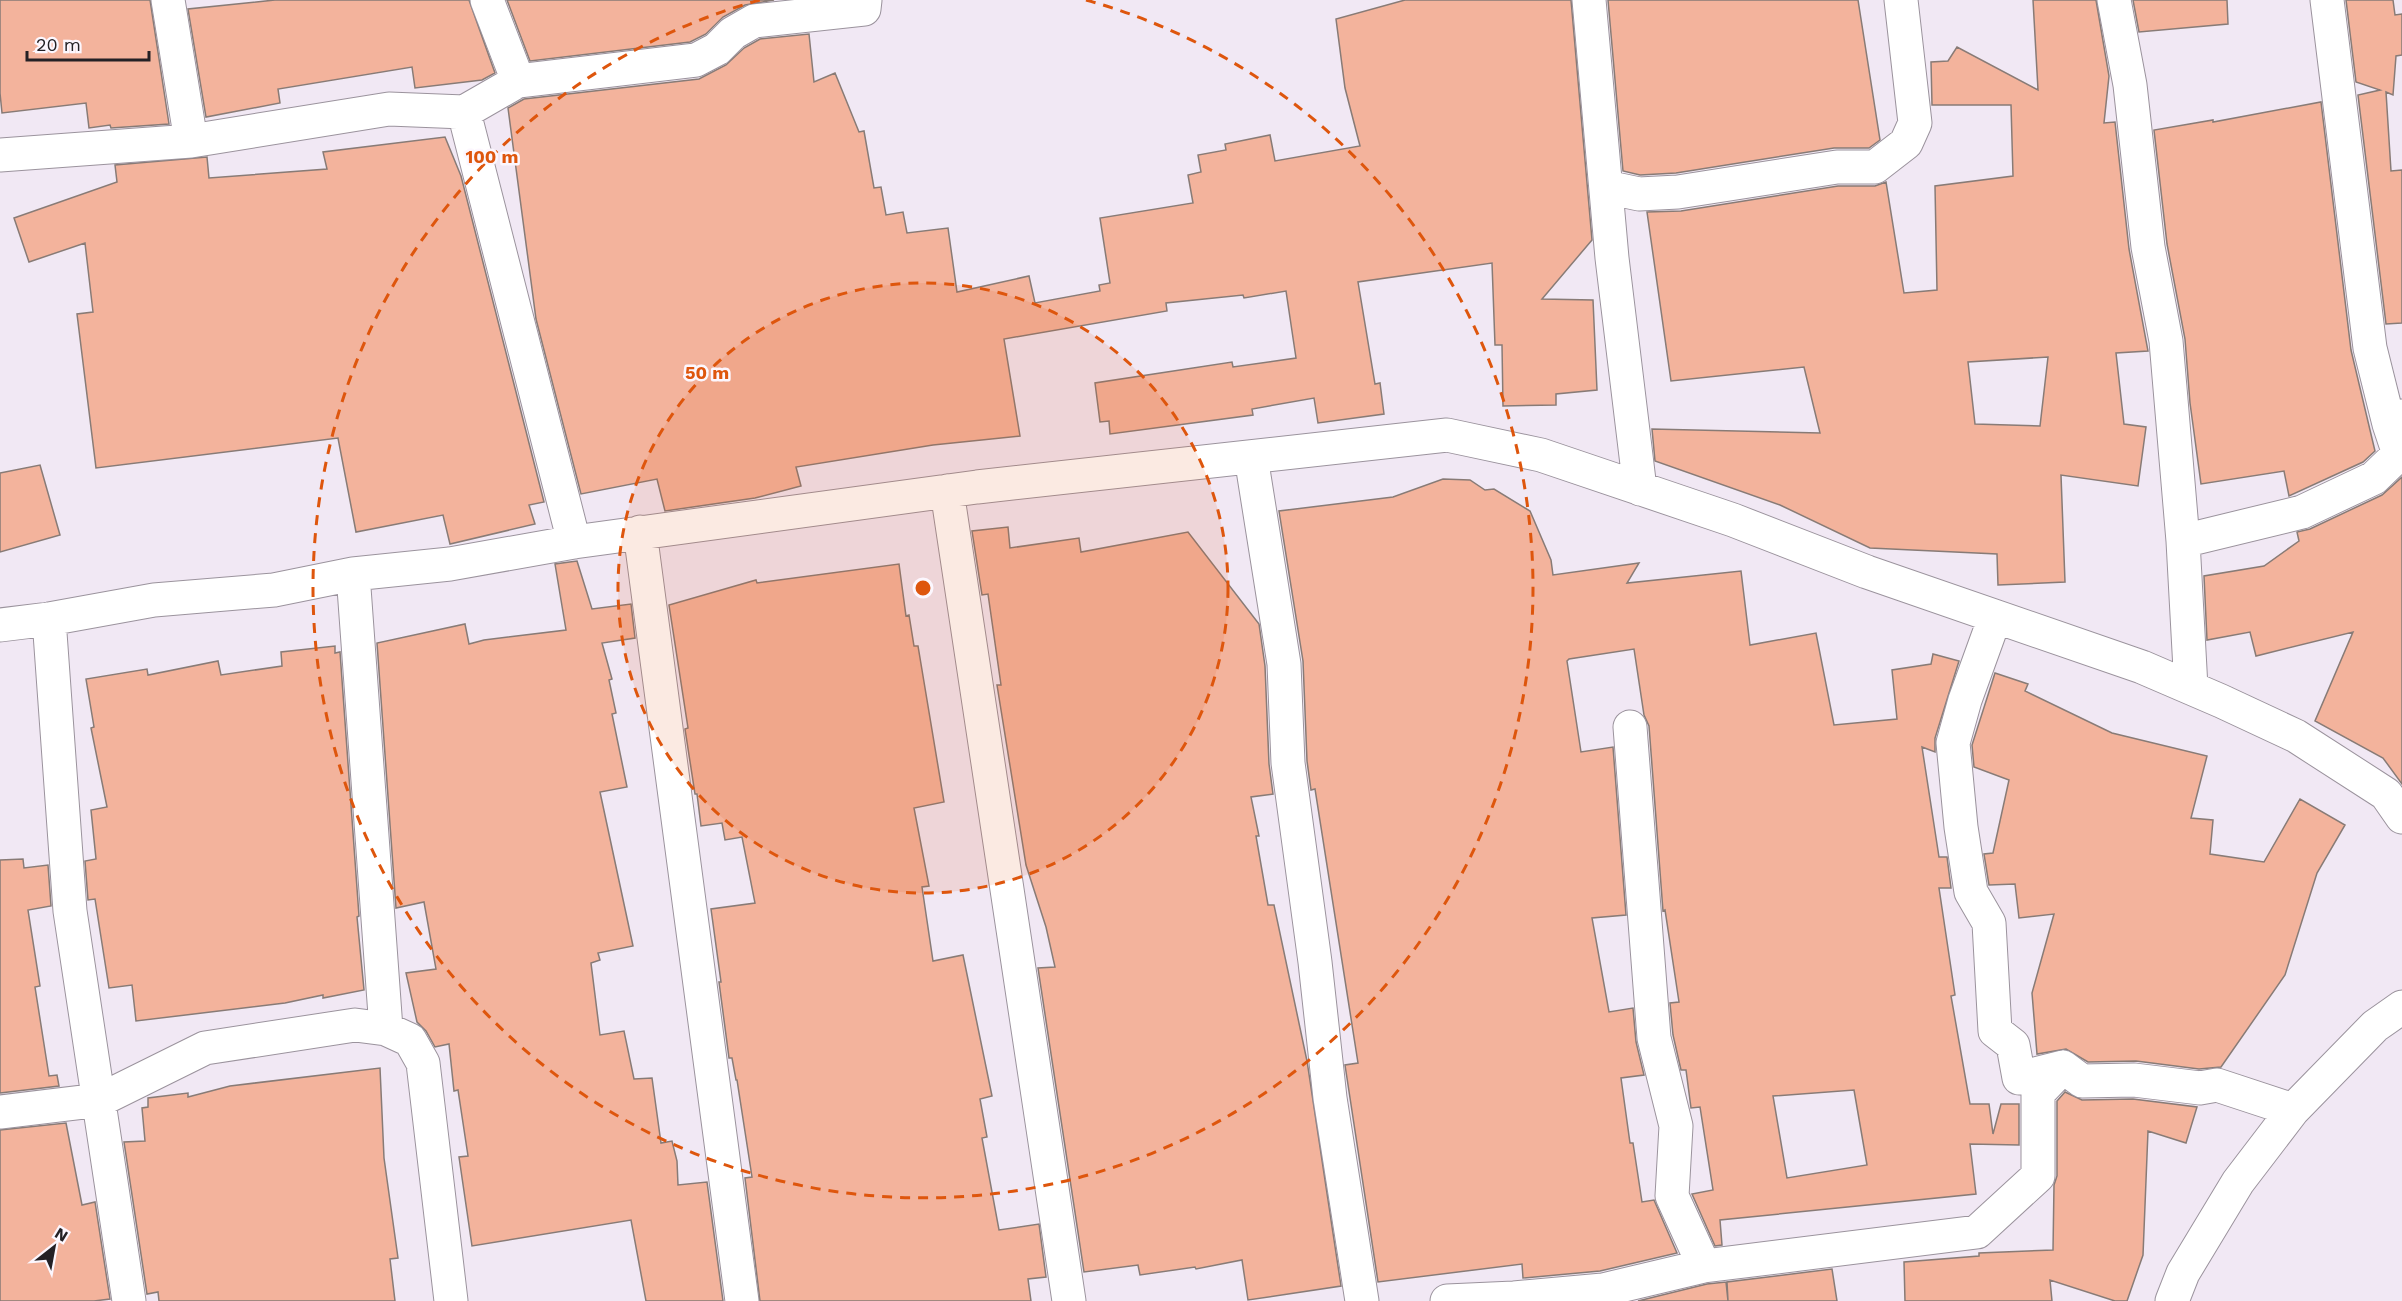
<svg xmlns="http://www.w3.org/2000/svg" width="2402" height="1301" font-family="'Work Sans',sans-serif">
<rect width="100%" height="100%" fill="#f1e8f4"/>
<path fill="#f3b39c" stroke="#887b76" stroke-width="1.5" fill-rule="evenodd" d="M 0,0 L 150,0 L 169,124 L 111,128 L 110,125 L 89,128 L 86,103 L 2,113 L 0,93 Z
M 275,0 L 469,0 L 495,73 L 482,80 L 415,88 L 412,67 L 278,89 L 280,103 L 206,117 L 188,9 Z
M 507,0 L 774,0 L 745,5 L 723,17 L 706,34 L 690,42 L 530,61 Z
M 1405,0 L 1571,0 L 1592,240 L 1542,299 L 1593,300 L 1597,390 L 1556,394 L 1556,405 L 1503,406 L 1502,345 L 1495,345 L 1492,263 L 1358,282 L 1375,384 L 1380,383 L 1384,414 L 1318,423 L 1314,398 L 1252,409 L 1253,415 L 1110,434 L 1109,421 L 1100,422 L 1095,383 L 1232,362 L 1233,367 L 1296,358 L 1286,291 L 1244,298 L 1243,295 L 1166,303 L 1167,311 L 1004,339 L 1020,436 L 933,445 L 796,467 L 801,486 L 755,498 L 665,511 L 657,479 L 581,494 L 536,319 L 508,108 L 524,99 L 699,79 L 726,65 L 744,48 L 760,39 L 809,34 L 814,82 L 835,73 L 859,132 L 864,131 L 874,188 L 881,187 L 886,215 L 903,212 L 907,233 L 948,228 L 957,292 L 1029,276 L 1035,303 L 1100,291 L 1099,285 L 1110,283 L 1100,218 L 1193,203 L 1188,175 L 1201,172 L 1198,155 L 1226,150 L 1225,144 L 1270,135 L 1275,161 L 1360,146 L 1345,88 L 1336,19 Z
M 1608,0 L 1858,0 L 1880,140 L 1869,148 L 1834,148 L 1676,173 L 1640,175 L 1623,171 Z
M 2033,0 L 2096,0 L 2109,76 L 2104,123 L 2115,122 L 2129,249 L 2148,351 L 2116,353 L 2124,424 L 2146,427 L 2138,486 L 2061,475 L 2065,582 L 1998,585 L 1997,554 L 1870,548 L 1780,505 L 1655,461 L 1652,429 L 1820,433 L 1804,367 L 1671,381 L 1647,212 L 1681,211 L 1838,186 L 1875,186 L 1886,182 L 1904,293 L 1937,290 L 1935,186 L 2013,176 L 2011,105 L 1932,105 L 1931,62 L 1948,61 L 1957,47 L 2038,90 ZM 2048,357 L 2040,426 L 1975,424 L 1968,362 Z
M 2133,0 L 2227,0 L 2228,24 L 2139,32 Z
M 2346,0 L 2393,0 L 2395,15 L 2402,14 L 2402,55 L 2396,56 L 2393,95 L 2386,92 L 2391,171 L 2402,170 L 2402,323 L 2386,324 L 2358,95 L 2380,90 L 2356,82 Z
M 2321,102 L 2351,350 L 2375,451 L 2363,462 L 2289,496 L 2284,471 L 2201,484 L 2190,403 L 2185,339 L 2167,244 L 2154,130 L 2213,120 L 2213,122 Z
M 445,137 L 461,176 L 544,502 L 529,505 L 535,524 L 450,544 L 443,515 L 356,532 L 338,438 L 96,468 L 77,314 L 93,312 L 85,243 L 29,262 L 14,218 L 117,182 L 115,165 L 207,157 L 209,178 L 327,169 L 323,152 Z
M 40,465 L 60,535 L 0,552 L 0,473 Z
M 2402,477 L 2402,784 L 2383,758 L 2315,721 L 2353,632 L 2256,656 L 2250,632 L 2207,640 L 2204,576 L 2264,566 L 2299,541 L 2297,532 L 2310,529 L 2382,495 Z
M 1443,479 L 1470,480 L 1485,490 L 1494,489 L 1530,511 L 1551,560 L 1553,575 L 1639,563 L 1627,583 L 1741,571 L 1750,645 L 1816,633 L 1834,725 L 1897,719 L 1892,670 L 1931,664 L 1933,654 L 1959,661 L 1935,738 L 1935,752 L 1922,747 L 1939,857 L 1947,857 L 1951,888 L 1939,888 L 1955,995 L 1951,996 L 1970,1104 L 1989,1104 L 1993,1134 L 2001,1104 L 2019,1104 L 2019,1145 L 1970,1144 L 1976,1194 L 1720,1220 L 1722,1245 L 1715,1246 L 1692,1194 L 1713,1190 L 1700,1107 L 1691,1108 L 1686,1070 L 1681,1070 L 1673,1035 L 1670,1003 L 1679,1002 L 1665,910 L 1663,911 L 1649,726 L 1644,715 L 1634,649 L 1569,659 L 1567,661 L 1581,752 L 1613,747 L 1626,915 L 1592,918 L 1609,1012 L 1633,1008 L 1636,1042 L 1644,1075 L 1621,1078 L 1630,1143 L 1633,1143 L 1642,1202 L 1654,1200 L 1677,1253 L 1600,1271 L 1523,1278 L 1522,1264 L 1378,1282 L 1345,1065 L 1358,1063 L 1315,789 L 1311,790 L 1307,761 L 1303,661 L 1279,511 L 1393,497 ZM 1854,1090 L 1867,1165 L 1787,1178 L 1773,1096 Z
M 1008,527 L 1010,548 L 1079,538 L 1081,552 L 1188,532 L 1259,624 L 1265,666 L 1269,764 L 1273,794 L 1251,797 L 1259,836 L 1256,836 L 1268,905 L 1274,905 L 1307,1061 L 1341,1286 L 1248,1300 L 1242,1260 L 1196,1269 L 1195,1267 L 1140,1275 L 1138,1265 L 1084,1272 L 1038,968 L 1055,967 L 1046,927 L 1026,865 L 997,685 L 1001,685 L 988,594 L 982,595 L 972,531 Z
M 577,561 L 592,609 L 631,604 L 635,638 L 602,643 L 612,679 L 609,680 L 616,713 L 612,714 L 627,787 L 600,792 L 633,946 L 598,953 L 600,960 L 591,963 L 600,1035 L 624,1031 L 634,1079 L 652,1078 L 661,1143 L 672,1141 L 677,1161 L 678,1185 L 707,1182 L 723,1301 L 646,1301 L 631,1220 L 472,1246 L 459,1157 L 468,1156 L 458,1090 L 454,1091 L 449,1044 L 435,1047 L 426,1031 L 417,1022 L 406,973 L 436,969 L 424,902 L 396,908 L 377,643 L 465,624 L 469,644 L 484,640 L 566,630 L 555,564 Z
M 899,564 L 906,616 L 909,615 L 914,646 L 918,646 L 944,802 L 914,808 L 929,886 L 922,887 L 933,961 L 963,955 L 992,1096 L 980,1099 L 987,1137 L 982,1138 L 999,1230 L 1039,1224 L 1046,1277 L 1028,1279 L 1031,1301 L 760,1301 L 745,1178 L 752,1177 L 737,1080 L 736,1080 L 732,1058 L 729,1058 L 719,982 L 721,982 L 711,909 L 755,903 L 742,837 L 725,840 L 722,823 L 701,826 L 697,794 L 695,794 L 685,729 L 688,728 L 669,605 L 756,580 L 757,583 Z
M 335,646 L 335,653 L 340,652 L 359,916 L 357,917 L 364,990 L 323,998 L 323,995 L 285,1003 L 136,1021 L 132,985 L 109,988 L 95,899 L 88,900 L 85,861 L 96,859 L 91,810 L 107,807 L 91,728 L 94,727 L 86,679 L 147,669 L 148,675 L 218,661 L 221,675 L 282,666 L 281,652 Z
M 1995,673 L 2028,684 L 2025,691 L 2112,733 L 2207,756 L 2191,818 L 2213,820 L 2210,854 L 2264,862 L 2300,799 L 2345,825 L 2317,873 L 2285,975 L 2221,1067 L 2199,1069 L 2136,1061 L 2088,1062 L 2066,1049 L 2037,1054 L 2032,993 L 2054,914 L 2019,918 L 2015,884 L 1989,885 L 1984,854 L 1993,853 L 2009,780 L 1974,767 L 1972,745 Z
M 23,859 L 24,868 L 48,865 L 51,906 L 28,910 L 40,986 L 35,987 L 49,1076 L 57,1075 L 59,1086 L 0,1093 L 0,860 Z
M 380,1068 L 384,1158 L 398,1258 L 390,1259 L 395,1301 L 159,1301 L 158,1292 L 147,1294 L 124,1142 L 145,1141 L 142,1108 L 148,1107 L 148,1098 L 188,1093 L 188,1097 L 230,1086 Z
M 2065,1092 L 2082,1100 L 2133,1099 L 2197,1107 L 2186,1143 L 2148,1131 L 2143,1255 L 2127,1301 L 2115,1301 L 2050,1280 L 2052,1301 L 1905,1301 L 1904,1262 L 1979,1256 L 1979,1253 L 2053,1250 L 2054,1185 L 2057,1176 L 2057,1101 Z
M 66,1123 L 82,1205 L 95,1202 L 110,1299 L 94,1301 L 0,1301 L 0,1130 Z
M 1832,1269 L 1837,1301 L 1728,1301 L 1727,1282 Z
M 1726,1282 L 1728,1301 L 1638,1301 L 1707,1284 Z"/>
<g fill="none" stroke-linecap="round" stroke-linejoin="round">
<g stroke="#9b939d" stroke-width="35">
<path id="street" d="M 168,0 L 191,141
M 487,0 L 518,81 L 464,112 L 574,542
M 1589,0 L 1612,258 L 1640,489
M 2114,0 L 2130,85 L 2148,247 L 2166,341 L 2183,541 L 2191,688
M 2327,0 L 2370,348 L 2389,424
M 518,81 L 696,60 L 717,49 L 733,33 L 754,21 L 864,9 L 865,0
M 0,155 L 191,141 L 389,109 L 464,112
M 1606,187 L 1639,194 L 1678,192 L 1837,167 L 1875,167 L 1906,143 L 1915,123 L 1901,0
M 1251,457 L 1284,664 L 1288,763 L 1315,962 L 1330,1098 L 1362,1301
M 947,491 L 1069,1301
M 640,532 L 742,1301
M 2183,541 L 2302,512 L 2374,478 L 2399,454 L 2389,424 L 2402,416
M 353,574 L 386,1029
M 1995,617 L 1965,700 L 1953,743 L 1961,827 L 1971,892 L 1989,923 L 1995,1031 L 2013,1045 L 2019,1078 L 2063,1067 L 2082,1081 L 2134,1080 L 2200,1088 L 2217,1085 L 2293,1110
M 49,619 L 70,911 L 129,1301
M 0,625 L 49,619 L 154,600 L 274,590 L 353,574 L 450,564 L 574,542 L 977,487 L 1447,435 L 1541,455 L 1733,520 L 1867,572 L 2142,667 L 2221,701 L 2296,736 L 2386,794 L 2402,817
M 1630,727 L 1654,1038 L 1676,1126 L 1672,1196 L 1704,1266
M 0,1112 L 100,1100 L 205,1048 L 355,1025 L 386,1029 L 410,1040 L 423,1063 L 451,1301
M 1447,1301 L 1514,1298 L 1603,1290 L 1704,1266 L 1977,1232 L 2038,1176 L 2038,1093 L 2063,1067
M 2172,1301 L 2183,1273 L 2238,1182 L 2293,1110 L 2375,1026 L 2402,1007"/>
</g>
<use href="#street" stroke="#fff" stroke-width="33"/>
</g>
<circle cx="923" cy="588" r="305" fill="#de560d" fill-opacity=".12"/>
<g fill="none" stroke="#de560d" stroke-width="3" stroke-dasharray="10 8">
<circle cx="923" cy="588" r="305"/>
<path d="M1086 0A610 610 0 1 1 760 0"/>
</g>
<circle cx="923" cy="588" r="9" fill="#de560d" stroke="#fcf7fe" stroke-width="3"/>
<g font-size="18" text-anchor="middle" font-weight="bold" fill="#de560d" stroke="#fcf7fe" stroke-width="5" stroke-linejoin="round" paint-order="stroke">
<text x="492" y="163">100 m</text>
<text x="707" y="379">50 m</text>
</g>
<g transform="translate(54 1247) rotate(31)" stroke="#fcf7fe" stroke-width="4.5" paint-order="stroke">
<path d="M0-4.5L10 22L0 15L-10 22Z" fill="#242125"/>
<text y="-9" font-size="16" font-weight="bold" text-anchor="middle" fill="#242125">N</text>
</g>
<path d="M27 51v9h122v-9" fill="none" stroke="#242125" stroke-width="3"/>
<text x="36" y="51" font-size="18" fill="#242125" stroke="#fcf7fe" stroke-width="4.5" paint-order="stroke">20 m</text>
</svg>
